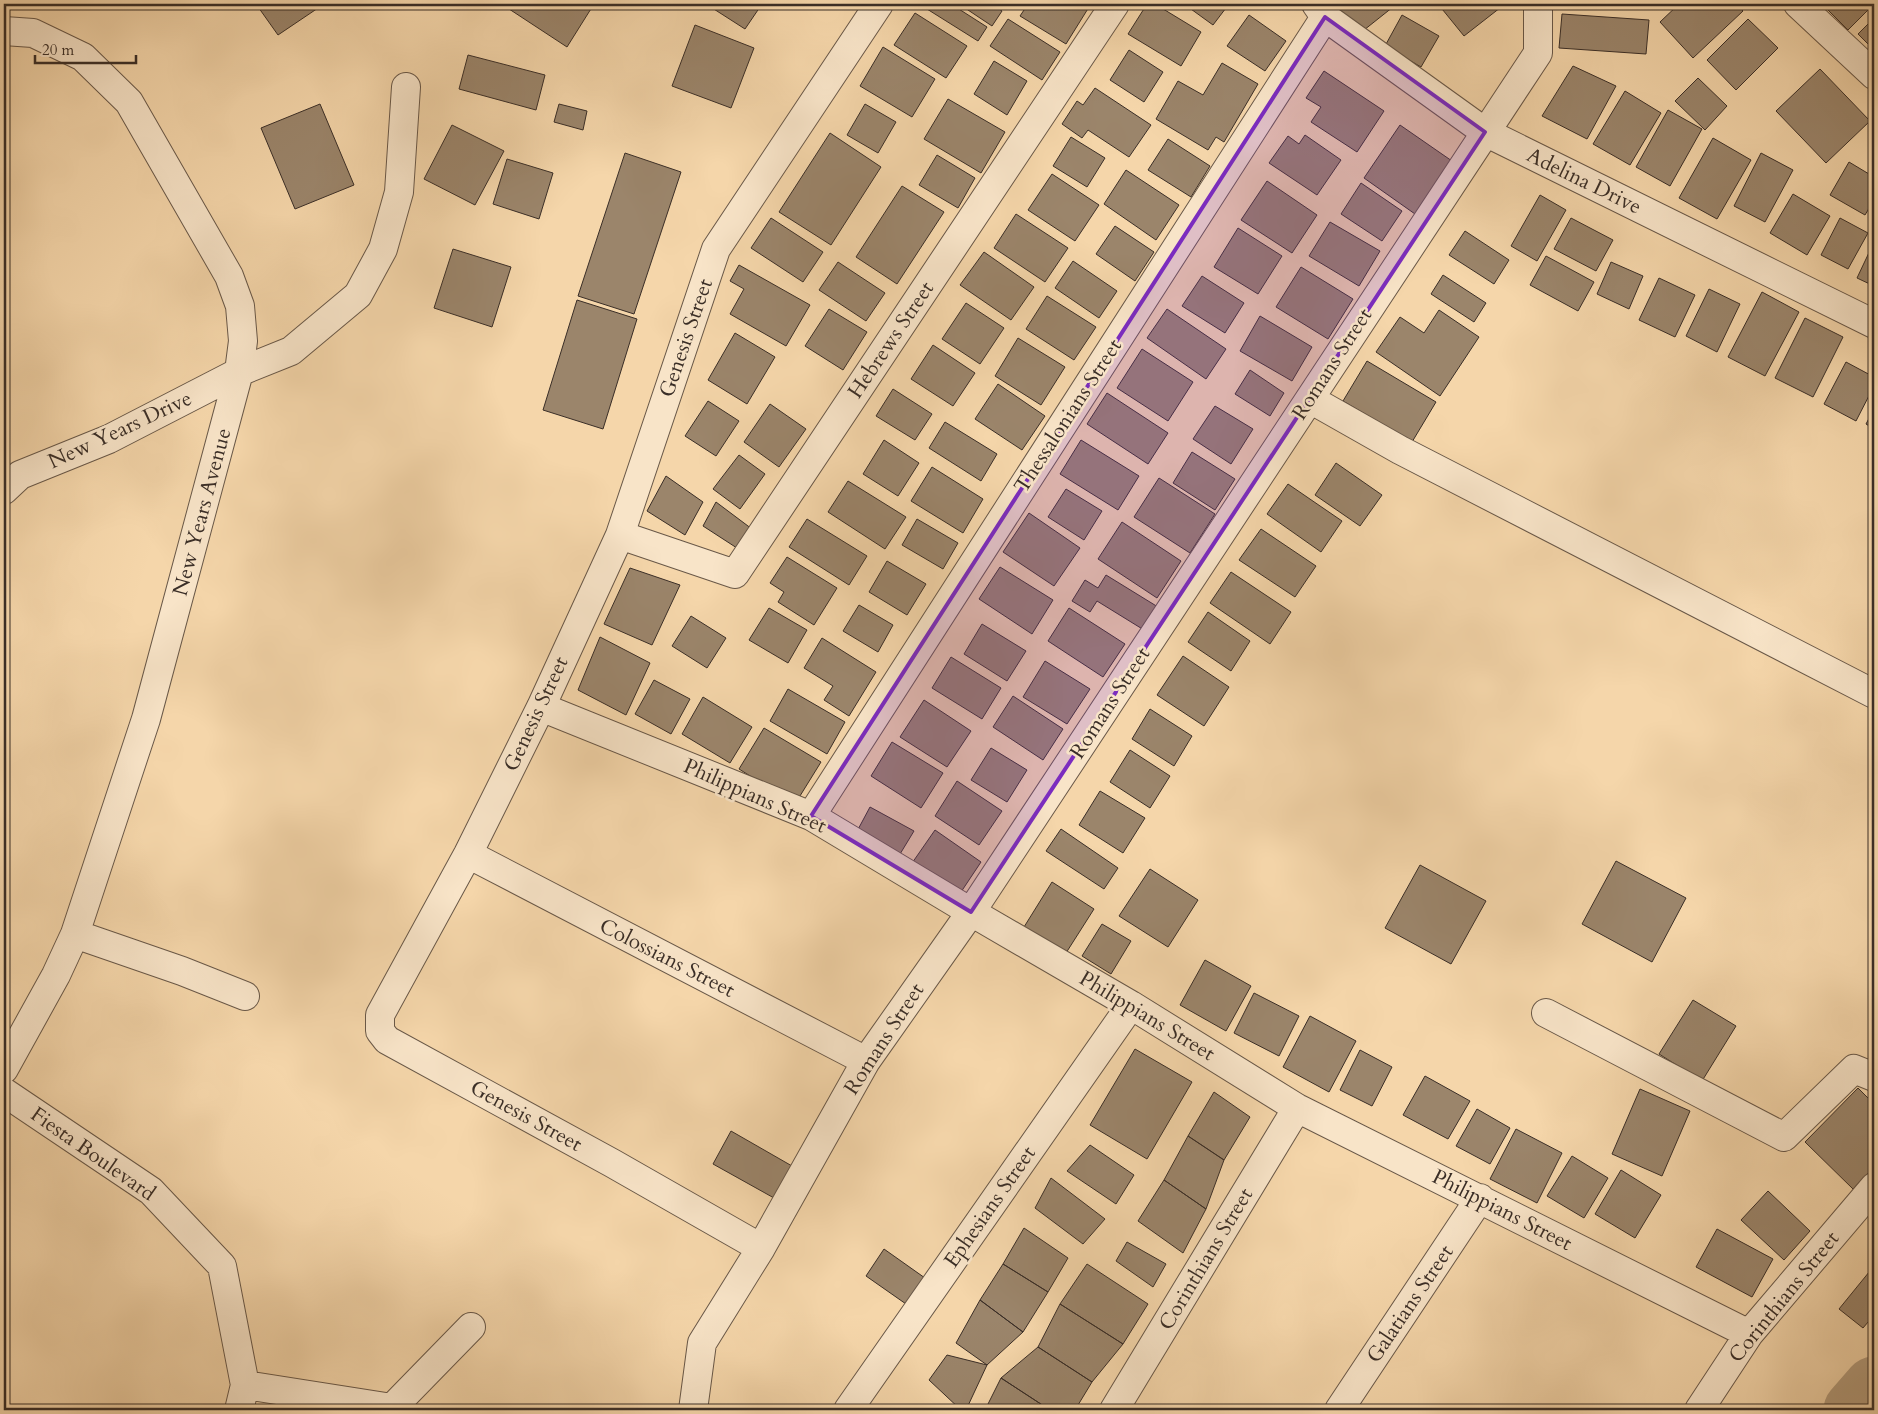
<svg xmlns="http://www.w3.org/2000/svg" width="1878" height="1414" font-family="Cardo,serif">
<rect width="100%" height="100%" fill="#f5d6aa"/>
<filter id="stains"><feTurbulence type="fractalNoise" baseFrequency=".004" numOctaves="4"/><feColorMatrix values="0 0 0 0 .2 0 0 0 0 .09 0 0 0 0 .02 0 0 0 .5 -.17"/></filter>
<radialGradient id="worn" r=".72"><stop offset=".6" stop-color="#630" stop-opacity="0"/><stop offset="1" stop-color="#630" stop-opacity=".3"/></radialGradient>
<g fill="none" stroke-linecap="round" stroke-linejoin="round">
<path stroke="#b59d7d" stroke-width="61" d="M 1854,1410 L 1874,1387"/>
</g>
<path fill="#9b856b" stroke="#3a2e27" d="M 256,4 L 324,4 L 278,35 Z
M 504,4 L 594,4 L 567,47 L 503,5 Z
M 706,4 L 762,4 L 745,29 Z
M 919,4 L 951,4 L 987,27 L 978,41 Z
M 959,4 L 992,4 L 1002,11 L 992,26 Z
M 1028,4 L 1083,4 L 1089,7 L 1066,44 L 1020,16 Z
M 1147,4 L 1155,4 L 1201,32 L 1181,66 L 1128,34 Z
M 1184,4 L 1229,4 L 1213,25 Z
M 1335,4 L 1390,4 L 1393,7 L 1359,34 Z
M 1438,4 L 1505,4 L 1464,36 Z
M 1679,4 L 1736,4 L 1743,11 L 1693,58 L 1660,22 Z
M 1824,4 L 1874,4 L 1848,30 L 1823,5 Z
M 915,13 L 967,46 L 946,78 L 894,45 Z
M 1562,14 L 1649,20 L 1646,54 L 1559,48 Z
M 1249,15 L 1286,41 L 1265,71 L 1227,46 Z
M 1402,15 L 1439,36 L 1421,67 L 1385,46 Z
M 1874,18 L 1874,50 L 1858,34 Z
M 1008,19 L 1060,52 L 1042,80 L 990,46 Z
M 1748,19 L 1778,48 L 1736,90 L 1707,60 Z
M 695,25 L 754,48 L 731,108 L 672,86 Z
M 883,47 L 935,79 L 912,117 L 860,86 Z
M 1129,50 L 1163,72 L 1144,102 L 1110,80 Z
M 468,55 L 545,75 L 536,110 L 459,89 Z
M 994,61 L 1027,81 L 1007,115 L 974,94 Z
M 1222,63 L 1258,84 L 1224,142 L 1216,137 L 1208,150 L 1156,119 L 1178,81 L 1203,95 Z
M 1573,66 L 1616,86 L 1587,139 L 1542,116 Z
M 1820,69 L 1870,121 L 1826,163 L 1776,111 Z
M 1324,71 L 1384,111 L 1357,152 L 1311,122 L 1321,107 L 1306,98 Z
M 1698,78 L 1727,106 L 1705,130 L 1675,101 Z
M 1095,88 L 1151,125 L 1129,157 L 1088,130 L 1082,138 L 1062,124 L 1077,101 L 1083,105 Z
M 1625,91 L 1661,113 L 1630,165 L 1593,144 Z
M 948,99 L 1005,132 L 981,173 L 924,139 Z
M 320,104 L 354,185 L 295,209 L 261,128 Z
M 559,104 L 587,111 L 583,130 L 554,122 Z
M 865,104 L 896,122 L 878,153 L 847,135 Z
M 1668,110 L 1702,129 L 1670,186 L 1636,167 Z
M 452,125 L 504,151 L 475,205 L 424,179 Z
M 1400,125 L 1452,161 L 1415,214 L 1364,178 Z
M 830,133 L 881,167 L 831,245 L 779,212 Z
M 1305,135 L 1341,160 L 1317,195 L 1269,163 L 1288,136 L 1299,144 Z
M 1071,137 L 1105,158 L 1087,187 L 1053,166 Z
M 1713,138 L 1751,160 L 1717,219 L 1679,198 Z
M 1168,139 L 1210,166 L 1191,197 L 1148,170 Z
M 625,153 L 681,172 L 634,314 L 578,296 Z
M 1761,153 L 1793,170 L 1765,222 L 1734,206 Z
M 937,155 L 975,178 L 958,208 L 919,185 Z
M 507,159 L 553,173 L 539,219 L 493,204 Z
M 1849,162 L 1874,177 L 1874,200 L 1865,215 L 1830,195 Z
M 1126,170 L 1179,205 L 1156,240 L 1104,204 Z
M 1052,174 L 1099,205 L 1075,241 L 1028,210 Z
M 1267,181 L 1317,215 L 1292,253 L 1241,220 Z
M 1361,183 L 1402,211 L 1382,241 L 1341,214 Z
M 902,186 L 944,212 L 897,284 L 856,257 Z
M 1793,194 L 1830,216 L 1807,255 L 1770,233 Z
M 1540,195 L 1566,210 L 1537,261 L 1511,246 Z
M 1016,214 L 1068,248 L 1045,282 L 994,248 Z
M 771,218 L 823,252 L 803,282 L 751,248 Z
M 1571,218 L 1613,240 L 1596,271 L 1554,249 Z
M 1840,218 L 1868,233 L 1848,269 L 1821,255 Z
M 1330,222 L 1380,251 L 1359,286 L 1309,256 Z
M 1115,226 L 1154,252 L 1135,281 L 1096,254 Z
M 1238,228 L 1282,256 L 1258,294 L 1214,267 Z
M 1465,231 L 1509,260 L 1494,284 L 1449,255 Z
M 1874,242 L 1874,286 L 1857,278 Z
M 453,249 L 511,267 L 492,327 L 434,308 Z
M 984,252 L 1034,287 L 1011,320 L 960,285 Z
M 1546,256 L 1594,282 L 1578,311 L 1530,285 Z
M 1073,261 L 1117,291 L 1099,318 L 1055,288 Z
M 838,262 L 885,293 L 866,321 L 819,290 Z
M 1611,262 L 1643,276 L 1629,309 L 1597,294 Z
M 739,265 L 810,305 L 786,346 L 730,314 L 744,289 L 730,281 Z
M 1301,267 L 1353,299 L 1328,339 L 1276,307 Z
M 1443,275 L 1486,303 L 1474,322 L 1431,294 Z
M 1202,276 L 1244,303 L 1225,333 L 1182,306 Z
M 1659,278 L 1695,295 L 1675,337 L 1639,320 Z
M 1709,289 L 1740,304 L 1717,352 L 1686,336 Z
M 1762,292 L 1799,312 L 1765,376 L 1728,357 Z
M 1047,296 L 1096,327 L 1074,360 L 1026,329 Z
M 577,300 L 637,319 L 603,429 L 543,410 Z
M 966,303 L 1004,328 L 980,364 L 942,339 Z
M 829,309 L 867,332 L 843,370 L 805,346 Z
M 1167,309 L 1226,349 L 1206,379 L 1147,338 Z
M 1439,310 L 1479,337 L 1440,396 L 1376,352 L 1400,317 L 1424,333 Z
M 1260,316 L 1312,347 L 1292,381 L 1240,351 Z
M 1805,318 L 1843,337 L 1813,397 L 1775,378 Z
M 735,333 L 775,357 L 747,404 L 708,380 Z
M 1018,338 L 1065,367 L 1041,405 L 995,376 Z
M 933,345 L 975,373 L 953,406 L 911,379 Z
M 1142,349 L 1193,382 L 1168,421 L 1117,388 Z
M 1367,361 L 1436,402 L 1412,442 L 1343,401 Z
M 1846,362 L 1874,377 L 1874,386 L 1856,421 L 1824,404 Z
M 1250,370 L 1284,393 L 1270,416 L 1235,394 Z
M 998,384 L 1045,416 L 1022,450 L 975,419 Z
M 893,389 L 932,414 L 915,440 L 876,416 Z
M 1107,393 L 1168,433 L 1148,464 L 1087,424 Z
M 708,401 L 739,421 L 716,456 L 685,436 Z
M 770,404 L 806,429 L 779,467 L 744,442 Z
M 1215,406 L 1253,429 L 1231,464 L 1193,439 Z
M 1874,409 L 1874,429 L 1866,424 Z
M 945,422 L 997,454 L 981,481 L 929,448 Z
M 884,440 L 919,463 L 898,496 L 863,474 Z
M 1081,440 L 1139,476 L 1118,510 L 1060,474 Z
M 1192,452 L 1235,479 L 1215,510 L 1173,483 Z
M 739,455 L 765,474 L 740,509 L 713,489 Z
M 1336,463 L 1382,495 L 1360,526 L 1315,495 Z
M 932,467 L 983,499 L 963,533 L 911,501 Z
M 666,476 L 703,502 L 685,535 L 647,511 Z
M 1159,478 L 1215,514 L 1190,553 L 1134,517 Z
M 848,481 L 906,517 L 885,549 L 828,512 Z
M 1288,484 L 1342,521 L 1321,552 L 1267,514 Z
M 1066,489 L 1102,511 L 1084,540 L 1048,517 Z
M 716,502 L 752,529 L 740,550 L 703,526 Z
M 1029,513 L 1080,548 L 1054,586 L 1003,552 Z
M 807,519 L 867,556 L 849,585 L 789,547 Z
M 917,519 L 958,543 L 943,569 L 902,545 Z
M 1122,522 L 1181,561 L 1157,598 L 1098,559 Z
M 1261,529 L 1316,566 L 1295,597 L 1239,560 Z
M 787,557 L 837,588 L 814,625 L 778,602 L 784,592 L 770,583 Z
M 887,561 L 926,584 L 907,615 L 869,592 Z
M 1000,567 L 1053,600 L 1032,634 L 979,599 Z
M 630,568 L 680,585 L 652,645 L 604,624 Z
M 1231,572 L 1291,612 L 1270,644 L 1210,603 Z
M 1106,575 L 1158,607 L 1144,630 L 1097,601 L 1090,612 L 1072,601 L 1085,580 L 1098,588 Z
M 859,605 L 893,625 L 878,652 L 843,631 Z
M 769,608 L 807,630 L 788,663 L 749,640 Z
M 1069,608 L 1125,644 L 1103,677 L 1048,641 Z
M 1208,612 L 1250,641 L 1231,671 L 1188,642 Z
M 691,616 L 726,638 L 707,668 L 672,646 Z
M 982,624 L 1026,651 L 1007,681 L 964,654 Z
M 600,637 L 650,663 L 626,715 L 578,690 Z
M 822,638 L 876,672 L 849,716 L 824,700 L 833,686 L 804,668 Z
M 1183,656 L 1229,687 L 1204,726 L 1157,695 Z
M 951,657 L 1001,688 L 982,719 L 932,688 Z
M 1045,661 L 1090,689 L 1067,724 L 1023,697 Z
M 654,680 L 690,699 L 671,734 L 635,714 Z
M 788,689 L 845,722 L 827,754 L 770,721 Z
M 1013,696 L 1063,729 L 1043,760 L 993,727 Z
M 703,697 L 752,727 L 730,763 L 682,734 Z
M 924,700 L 971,731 L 947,767 L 900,737 Z
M 1150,709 L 1192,736 L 1174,766 L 1132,739 Z
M 764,728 L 821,762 L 795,804 L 739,769 Z
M 892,742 L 943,773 L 921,808 L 871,776 Z
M 991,748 L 1027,770 L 1007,802 L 971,780 Z
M 1130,750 L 1170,776 L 1150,808 L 1110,782 Z
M 957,781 L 1002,811 L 979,845 L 935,816 Z
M 1100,791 L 1145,818 L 1123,853 L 1079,825 Z
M 870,807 L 914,831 L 897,859 L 855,835 Z
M 1061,829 L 1118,868 L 1104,889 L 1046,851 Z
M 935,830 L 981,862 L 957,898 L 910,866 Z
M 1616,861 L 1686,898 L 1652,962 L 1582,924 Z
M 1420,865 L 1486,901 L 1451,964 L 1385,928 Z
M 1150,869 L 1198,900 L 1168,947 L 1119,916 Z
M 1052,882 L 1094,909 L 1066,953 L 1024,927 Z
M 1102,924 L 1131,941 L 1111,974 L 1082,956 Z
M 1205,960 L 1251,986 L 1226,1031 L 1180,1005 Z
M 1254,993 L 1299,1016 L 1279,1056 L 1234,1033 Z
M 1693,1000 L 1736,1026 L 1702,1081 L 1659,1054 Z
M 1310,1016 L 1356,1041 L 1329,1092 L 1283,1067 Z
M 1135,1049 L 1192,1082 L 1147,1159 L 1090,1125 Z
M 1360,1050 L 1392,1067 L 1372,1106 L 1340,1090 Z
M 1425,1076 L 1470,1101 L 1448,1139 L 1403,1115 Z
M 1858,1088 L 1874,1104 L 1874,1167 L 1853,1189 L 1805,1142 Z
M 1640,1089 L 1690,1111 L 1662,1176 L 1612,1154 Z
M 1214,1092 L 1250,1117 L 1224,1160 L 1188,1136 Z
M 1477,1109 L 1510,1128 L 1490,1164 L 1456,1146 Z
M 1516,1129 L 1562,1153 L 1537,1203 L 1490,1179 Z
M 731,1131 L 792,1166 L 774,1198 L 713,1164 Z
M 1188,1136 L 1224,1160 L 1206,1209 L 1164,1180 Z
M 1090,1145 L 1134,1175 L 1116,1204 L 1067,1171 Z
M 1572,1156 L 1608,1178 L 1584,1218 L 1547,1196 Z
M 1621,1170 L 1661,1195 L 1635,1238 L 1595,1214 Z
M 1051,1178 L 1105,1219 L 1083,1244 L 1035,1208 Z
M 1164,1180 L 1206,1209 L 1183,1253 L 1138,1221 Z
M 1768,1191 L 1810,1231 L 1784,1260 L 1741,1220 Z
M 1024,1228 L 1068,1258 L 1048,1292 L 1003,1264 Z
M 1717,1229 L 1773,1259 L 1752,1297 L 1696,1267 Z
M 1127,1242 L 1166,1264 L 1153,1287 L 1116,1261 Z
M 884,1249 L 925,1278 L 906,1304 L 866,1276 Z
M 1003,1264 L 1048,1292 L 1023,1332 L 980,1300 Z
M 1087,1264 L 1148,1304 L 1123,1344 L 1060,1304 Z
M 1874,1266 L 1874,1315 L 1863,1328 L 1839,1309 Z
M 980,1300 L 1023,1332 L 987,1365 L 956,1343 Z
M 1060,1304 L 1123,1344 L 1092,1382 L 1038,1347 Z
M 1038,1347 L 1092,1382 L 1075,1410 L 1050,1410 L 1001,1378 Z
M 947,1355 L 987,1365 L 966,1410 L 961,1410 L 929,1380 Z
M 1001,1378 L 1050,1410 L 985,1410 Z"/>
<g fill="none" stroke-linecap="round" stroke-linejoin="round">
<g stroke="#695848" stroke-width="30">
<path id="minor" d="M 1316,4 L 1325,17 L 1485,132 L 1874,324
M 1798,4 L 1874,75
M 4,31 L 33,33 L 83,57 L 129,102 L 229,276 L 240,306 L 243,341 L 239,372 L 146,719 L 75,934 L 56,975 L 4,1069
M 1310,399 L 1400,450 L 1874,694
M 4,490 L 20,475 L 109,439 L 239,372 L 291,351 L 358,295 L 383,249 L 399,192 L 406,87
M 620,535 L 735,574 L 1115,4
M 541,707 L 811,816 L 971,912 L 1131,1005 L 1297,1108 L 1749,1334
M 811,816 L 1325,17
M 468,854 L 866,1061
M 75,934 L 182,971 L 245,996
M 1546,1013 L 1784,1137 L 1854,1069 L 1874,1077
M 4,1092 L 151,1191 L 222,1266 L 245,1385 L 239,1410
M 761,1248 L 612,1163 L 387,1040 L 380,1031 L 380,1015 L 468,854 L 541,707 L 620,535 L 716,249 L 879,4
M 245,1385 L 392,1408 L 471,1327
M 693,1410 L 702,1343 L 761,1248 L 866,1061 L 971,912 L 1538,53 L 1538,4
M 848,1410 L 1131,1005
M 1114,1410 L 1297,1108
M 1339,1410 L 1480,1198
M 1699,1410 L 1749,1334 L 1874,1187"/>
</g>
<use href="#minor" stroke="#f8e4c8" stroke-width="28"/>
</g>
<path fill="#7b2cbf" fill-opacity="0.2" stroke="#7b2cbf" stroke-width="4" stroke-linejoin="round" d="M 1325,17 L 1485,132 L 971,912 L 811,816 Z"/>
<g text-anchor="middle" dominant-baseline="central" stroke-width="5" stroke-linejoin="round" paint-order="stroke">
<g font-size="21" fill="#3a2e27" stroke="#f8e4c8">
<text transform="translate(1584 181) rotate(26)">Adelina Drive</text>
<text transform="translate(686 338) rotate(-71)">Genesis Street</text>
<text transform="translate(891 340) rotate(-56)">Hebrews Street</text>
<text transform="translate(1332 364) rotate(-57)">Romans Street</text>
<text transform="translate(1068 416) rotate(-57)">Thessalonians Street</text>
<text transform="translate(120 430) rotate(-25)">New Years Drive</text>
<text transform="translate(202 512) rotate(-75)">New Years Avenue</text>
<text transform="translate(1110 703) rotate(-57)">Romans Street</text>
<text transform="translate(536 714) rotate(-65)">Genesis Street</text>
<text transform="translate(755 796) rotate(24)">Philippians Street</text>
<text transform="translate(667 958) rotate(27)">Colossians Street</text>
<text transform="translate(1147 1016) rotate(31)">Philippians Street</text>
<text transform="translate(884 1039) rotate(-57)">Romans Street</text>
<text transform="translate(526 1116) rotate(29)">Genesis Street</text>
<text transform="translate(93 1154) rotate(35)">Fiesta Boulevard</text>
<text transform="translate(990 1207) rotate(-55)">Ephesians Street</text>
<text transform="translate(1502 1210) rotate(27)">Philippians Street</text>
<text transform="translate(1206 1259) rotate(-59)">Corinthians Street</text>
<text transform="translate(1784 1297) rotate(-51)">Corinthians Street</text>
<text transform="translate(1410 1304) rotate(-56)">Galatians Street</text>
</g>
</g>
<rect width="1878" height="1414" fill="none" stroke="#f5d6aa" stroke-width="20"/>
<rect x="5" y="5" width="1868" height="1404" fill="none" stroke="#3a2e27" stroke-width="2.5"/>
<rect x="10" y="10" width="1858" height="1394" fill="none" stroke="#3a2e27"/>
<path d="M35 55v8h101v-8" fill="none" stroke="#3a2e27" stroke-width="2.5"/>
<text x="42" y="55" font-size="15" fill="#3a2e27" stroke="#f8e4c8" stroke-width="4" paint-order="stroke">20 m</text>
<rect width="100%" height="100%" filter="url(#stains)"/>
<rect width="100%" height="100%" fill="url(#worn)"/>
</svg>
